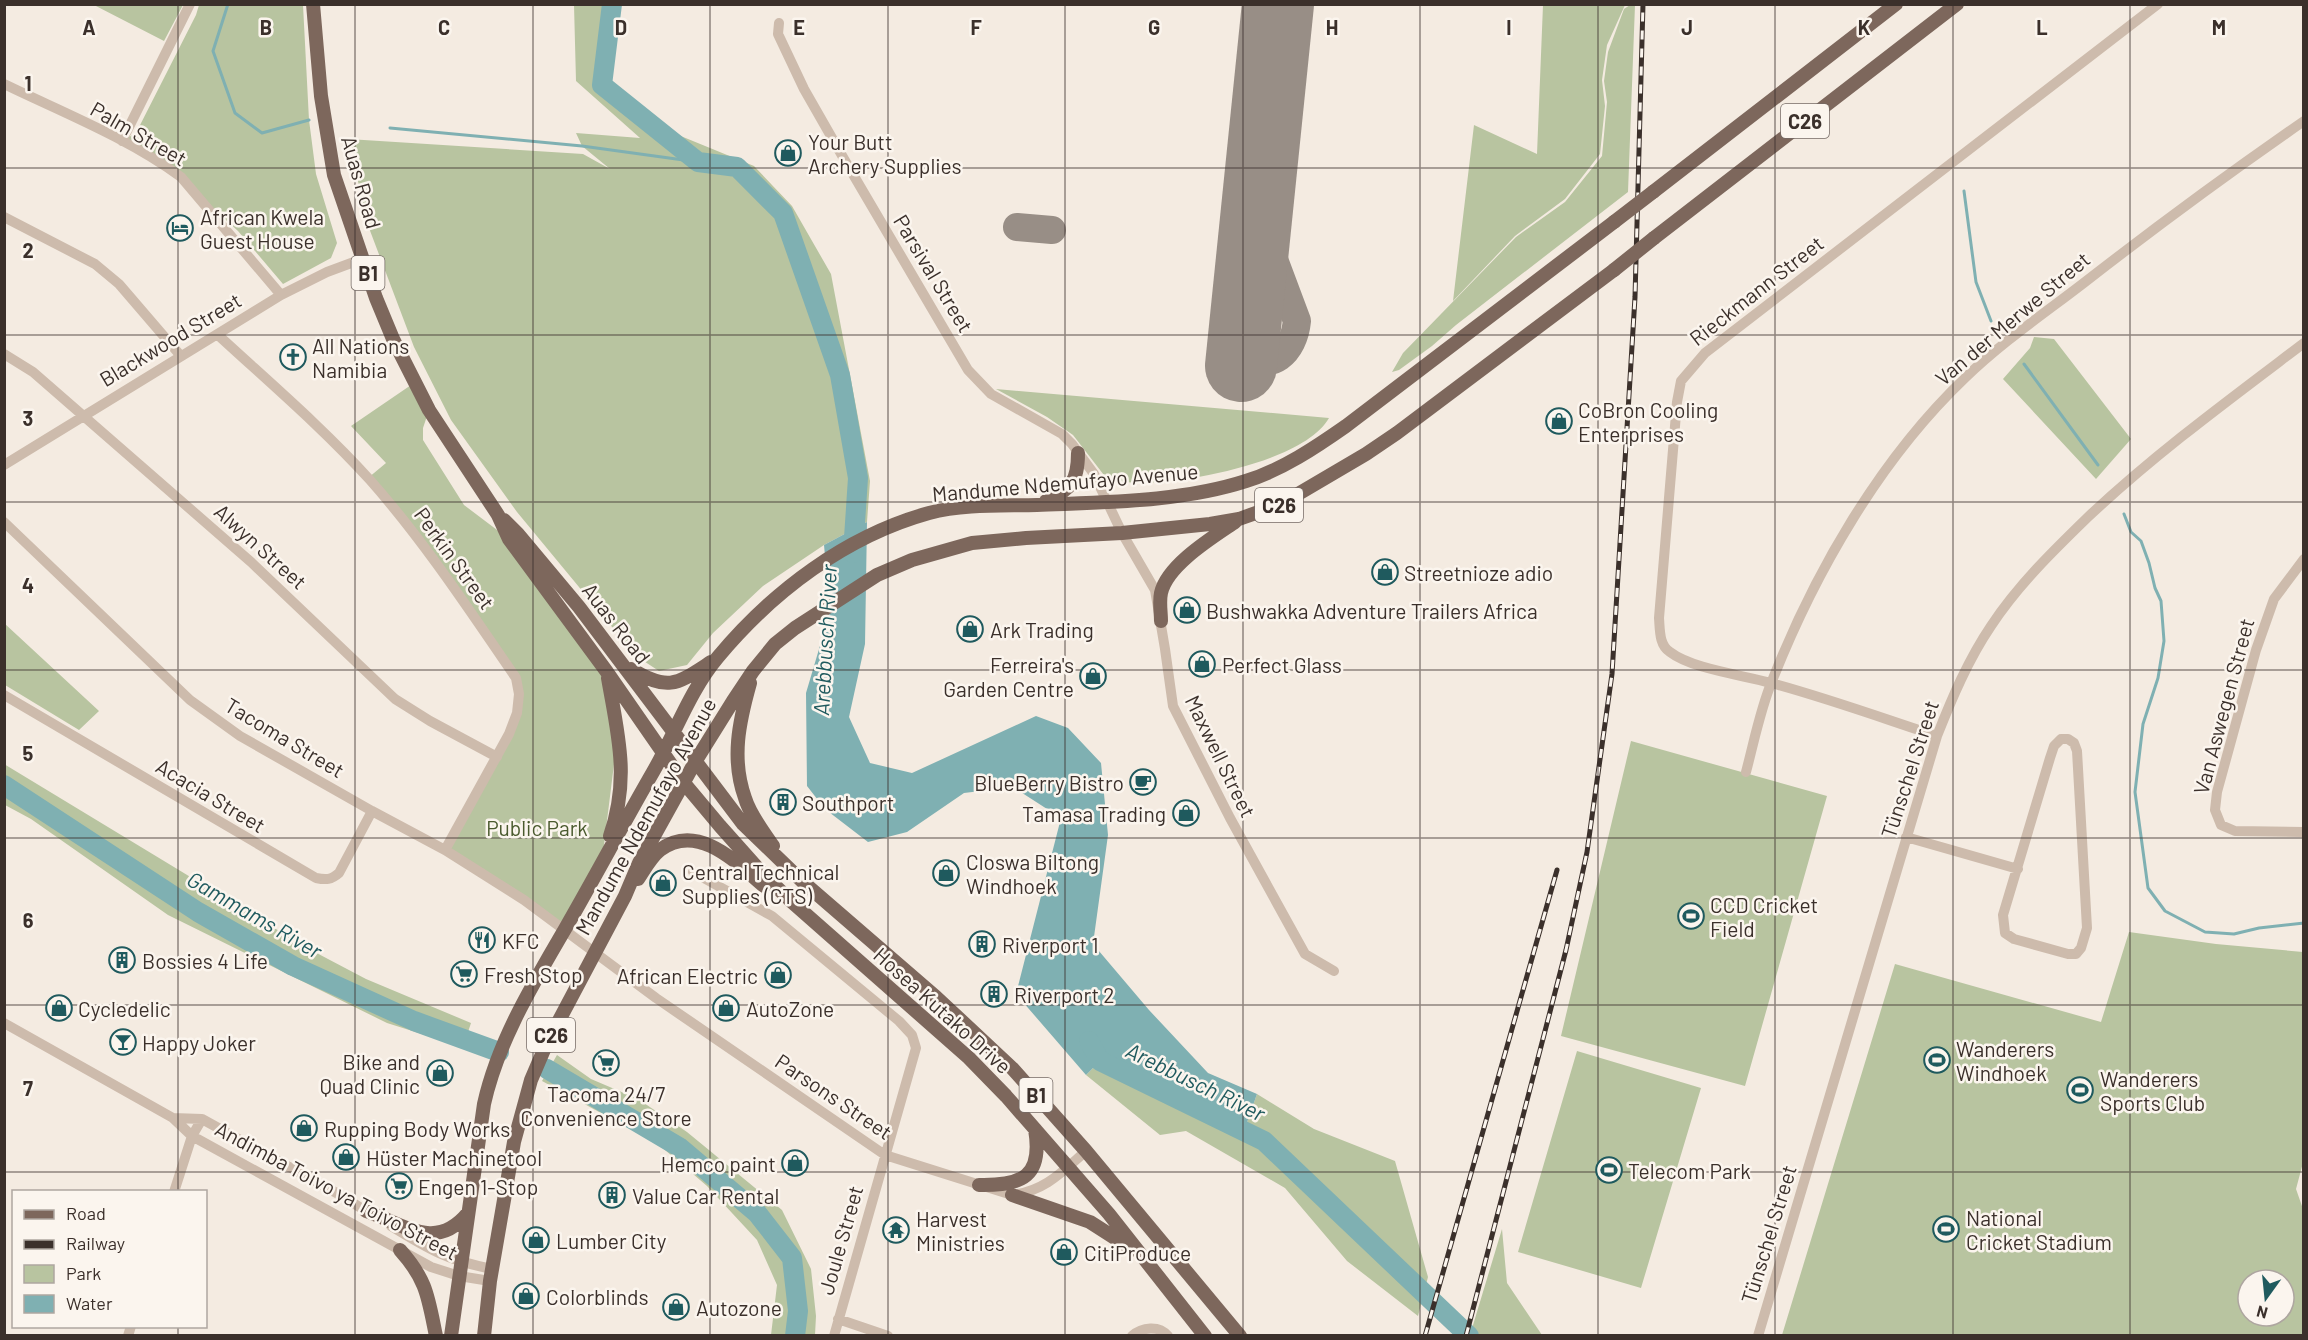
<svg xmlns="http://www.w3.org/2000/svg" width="2308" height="1340" font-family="Barlow,sans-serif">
<rect width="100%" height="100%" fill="#f4ebe1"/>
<path fill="#b8c4a0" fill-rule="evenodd" d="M 94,5 L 183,5 L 164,41 Z
M 199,5 L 303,5 L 309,120 L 316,174 L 337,243 L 331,258 L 283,284 L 238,231 L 195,192 L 122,141 L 136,133 L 196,15 Z
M 574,5 L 617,5 L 605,81 L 637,111 L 666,130 L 754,166 L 792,206 L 831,274 L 870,481 L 867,522 L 824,545 L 763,586 L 713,633 L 687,665 L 659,671 L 636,656 L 517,512 L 451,420 L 414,347 L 369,228 L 348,139 L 583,154 L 610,169 L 582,146 L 576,133 L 640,138 L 576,81 Z
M 1543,5 L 1625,5 L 1607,45 L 1602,80 L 1605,106 L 1600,154 L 1565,199 L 1515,236 L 1453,301 L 1474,125 L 1537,154 Z
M 1630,5 L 1635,5 L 1628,192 L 1456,325 L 1432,346 L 1399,370 L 1392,372 L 1403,353 L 1516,237 L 1565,202 L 1602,156 L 1607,102 L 1604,81 L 1608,52 L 1624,9 Z
M 2034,337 L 2054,339 L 2131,439 L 2096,479 L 2003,379 L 2030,348 Z
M 414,383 L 429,410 L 423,428 L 423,440 L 464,505 L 509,539 L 607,672 L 615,756 L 602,861 L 564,930 L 445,850 L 517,713 L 516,678 L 368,478 L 386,463 L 351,426 Z
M 996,389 L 1329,418 C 1304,462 1186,483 1139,483 C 1128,483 1117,480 1107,479 L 1073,435 L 1047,417 Z
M 4,623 L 99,711 L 79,730 L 5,685 Z
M 1631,741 L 1827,796 L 1745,1086 L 1561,1036 Z
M 4,764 L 309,949 L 366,979 L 471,1023 L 463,1047 L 387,1023 L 168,915 L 31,819 L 5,805 Z
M 2129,932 L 2216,944 L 2303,952 L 2304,1159 L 2296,1189 L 2303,1209 L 2303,1335 L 1782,1335 L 1895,964 L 2101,1022 ZM 2248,1280 L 2284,1280 L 2284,1316 L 2248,1316 Z
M 1577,1051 L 1701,1088 L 1641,1288 L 1518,1252 Z
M 557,1055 L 591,1079 L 638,1099 L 687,1132 L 782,1210 L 811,1269 L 816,1316 L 815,1335 L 771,1335 L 777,1285 L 757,1240 L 707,1186 L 658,1144 L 542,1081 Z
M 1100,1061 L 1244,1131 L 1257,1094 L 1314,1129 L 1395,1161 L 1428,1277 L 1418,1316 L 1347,1261 L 1285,1188 L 1186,1131 L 1160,1135 L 1086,1075 Z
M 1502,1229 L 1507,1283 L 1542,1335 L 1470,1335 Z"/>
<path fill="#7fb0b2" d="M 867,522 L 865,644 L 849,717 L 870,763 L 912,773 L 1036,716 L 1068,728 L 1101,763 L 1108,835 L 1093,944 L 1149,1010 L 1208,1073 L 1257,1094 L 1244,1131 L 1100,1061 L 1086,1075 L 1016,994 L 1061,818 L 1013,787 L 964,793 L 907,832 L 868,842 L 825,809 L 807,786 L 806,693 L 830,612 L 824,545 Z"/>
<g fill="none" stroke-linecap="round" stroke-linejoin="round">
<path stroke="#7fb0b2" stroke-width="3" d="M 228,4 L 213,51 L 235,113 L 262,133 L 309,120
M 390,128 L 582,146 L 698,162
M 1964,191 L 1976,282 L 1991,321
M 2024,364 L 2098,465
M 2124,514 L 2131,532 L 2141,541 L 2149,563 L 2155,588 L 2161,601 L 2164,641 L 2158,678 L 2143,724 L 2135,792 L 2148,888 L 2165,911 L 2205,932 L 2234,934 L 2259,928 L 2304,923"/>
<path stroke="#7fb0b2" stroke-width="20" d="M 612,4 L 602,85 L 698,162 L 737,167 L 783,213 L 840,375 L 858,478 L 853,553
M 4,785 L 198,912 L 293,966 L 414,1021 L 499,1052
M 1089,1041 L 1100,1061 L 1264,1141 L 1469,1336
M 547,1069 L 679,1147 L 757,1213 L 792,1258 L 798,1311 L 795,1336"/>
<path stroke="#988e86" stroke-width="28" d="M 1017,227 L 1052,230
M 1243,352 C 1271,375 1294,352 1297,321 L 1257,214"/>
<path stroke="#988e86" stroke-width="72" d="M 1241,366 L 1278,4"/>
<path stroke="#cdbbac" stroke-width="10" d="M 779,23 L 778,34 L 804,89 L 844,159 L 968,370 L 991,394 L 1062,434 L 1072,444 L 1094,474 L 1122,533 L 1155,590 L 1165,649 L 1173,706 L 1230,818 L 1305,954 L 1334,971
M 4,84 C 64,113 128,138 181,177 L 281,295
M 122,141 L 190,4
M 4,217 L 95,264 L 119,284 L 180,355
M 218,335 C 269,382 323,428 370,480 C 424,541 470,611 516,678 L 519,694 L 517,713 L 509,734 L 445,850
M 4,354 L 33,372 L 251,562 L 395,699 L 430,721 L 497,757
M 4,465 L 281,295 L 327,272 L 362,259
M 4,522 L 190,700 L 240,736 L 372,811 L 445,850 L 524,900 L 656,998 L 885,1155 L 1012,1195 C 1045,1191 1062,1172 1086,1151
M 2304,559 L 2274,599 L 2256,650 L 2217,792 L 2215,810 L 2221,825 L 2235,831 L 2304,832
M 4,695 L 316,878 C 326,880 331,880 339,873 L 372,811
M 1937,736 C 1882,718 1827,698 1771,683 C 1743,675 1692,669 1670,652 C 1659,645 1660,630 1659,618 L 1677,402 L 1681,381 L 1705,353 L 2158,4
M 2061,739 L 2068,739 L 2074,743 L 2077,751 L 2087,928 L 2081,948 L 2076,954 L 2068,954 L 2014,939 L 2005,933 L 2003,915 L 2050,758 L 2054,746 Z
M 1746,772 C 1754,742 1760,710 1772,681 C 1815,572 1880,459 1965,378 C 2002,342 2045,313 2085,282 C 2157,226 2229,173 2304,121
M 1906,837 L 2018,869
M 693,872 L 772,916 L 899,1021 L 912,1035 L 916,1048 L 834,1336
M 4,1023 L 173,1118 L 192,1136 L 431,1267 L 459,1276 L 490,1281
M 173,1118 L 202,1119 L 342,1196 L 372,1215
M 174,1192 L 192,1136 L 202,1119
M 391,1226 C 430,1250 447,1260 492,1269
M 838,1319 L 888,1336
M 128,1336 L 131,1326
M 1132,1336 C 1142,1327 1159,1325 1168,1336
M 1758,1336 L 1937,736 C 1952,698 1968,660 1991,626 C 2018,585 2053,551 2088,517 C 2155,454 2230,399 2304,343"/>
<path stroke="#7d675c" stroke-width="14" d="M 313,4 L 321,96 L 334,175 L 376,298 L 393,339 L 429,410 L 498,515 L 509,539 L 607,672 L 684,783 L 720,826 L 762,873 L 792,902 L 969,1058 L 1006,1096 L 1109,1214 L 1205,1336
M 1653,192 L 1896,4
M 1654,238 L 1957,4
M 1046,501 C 1071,489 1078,482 1078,453
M 504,520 L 518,534 L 579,607 L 743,824 L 803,882 L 936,997 L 1012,1068 L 1086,1151 L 1240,1336
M 1161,621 C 1161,612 1159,602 1161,593 C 1167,565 1213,537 1235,522
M 631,669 C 669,692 677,684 711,662
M 608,678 C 618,735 630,778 610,836
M 750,683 C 739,722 731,759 745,798 C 750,815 763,831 773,846
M 638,879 C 644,870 651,857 660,850 C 698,821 738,864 764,886
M 979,1185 C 1023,1186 1043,1176 1035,1129
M 1012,1195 L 1090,1222 L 1129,1247
M 366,1211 C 405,1225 436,1252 468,1213
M 400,1250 C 427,1280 428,1297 436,1336
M 451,1336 L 484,1104 C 498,1041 533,984 565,929 C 595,877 623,824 653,772 C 675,734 690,690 718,657 C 773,591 846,536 929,513 C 964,504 1002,506 1037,505 C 1106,502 1181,502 1246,481 C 1282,470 1316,447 1346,426 L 1614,222
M 484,1336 L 490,1281 L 514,1142 L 531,1080 L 546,1045 L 625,896 L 639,863 L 695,762 L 733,701 L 753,671 L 775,644 L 795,628 L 877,575 L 912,560 L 972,543 L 1026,538 L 1122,533 L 1210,524 L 1239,519 L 1281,504 L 1366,454 L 1397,433 L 1614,270"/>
<g stroke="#3b302b" stroke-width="5">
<path id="rail" d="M 1425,1336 L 1557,870
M 1466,1336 L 1566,950 L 1587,852 L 1612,674 L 1635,297 L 1643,4"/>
</g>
<use href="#rail" stroke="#fbf5ee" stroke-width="3" stroke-dasharray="9" stroke-linecap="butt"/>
<path stroke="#7d675c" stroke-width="14" d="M 1614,222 L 1653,192
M 1614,270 L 1654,238"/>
</g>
<path fill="none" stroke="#3b302b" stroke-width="1.5" stroke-opacity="0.55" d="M 178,4 L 178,1192M 355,4 L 355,1336M 533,4 L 533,1336M 710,4 L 710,1336M 888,4 L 888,1336M 1065,4 L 1065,1336M 1243,4 L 1243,1336M 1420,4 L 1420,1336M 1598,4 L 1598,1336M 1775,4 L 1775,1336M 1953,4 L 1953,1336M 2130,4 L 2130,1336M 4,168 L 2304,168M 4,335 L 2304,335M 4,502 L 2304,502M 4,670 L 2304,670M 4,838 L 2304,838M 4,1005 L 2304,1005M 4,1172 L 2304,1172M 178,1326 L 178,1336"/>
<defs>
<g id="shop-ring" transform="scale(1.35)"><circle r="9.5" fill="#fbf5ee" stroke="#1f5a5e" stroke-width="1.5"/><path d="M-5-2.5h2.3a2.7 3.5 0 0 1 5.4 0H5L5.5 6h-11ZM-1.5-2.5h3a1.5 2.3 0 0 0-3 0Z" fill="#1f5a5e"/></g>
<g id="hotel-ring" transform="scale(1.35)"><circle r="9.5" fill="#fbf5ee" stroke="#1f5a5e" stroke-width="1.5"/><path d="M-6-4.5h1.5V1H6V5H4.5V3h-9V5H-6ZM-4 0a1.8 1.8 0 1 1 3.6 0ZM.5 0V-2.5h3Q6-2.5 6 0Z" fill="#1f5a5e"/></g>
<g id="church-ring" transform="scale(1.35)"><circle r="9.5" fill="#fbf5ee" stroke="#1f5a5e" stroke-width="1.5"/><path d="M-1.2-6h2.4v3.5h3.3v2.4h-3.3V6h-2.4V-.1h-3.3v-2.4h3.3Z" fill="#1f5a5e"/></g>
<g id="cafe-ring" transform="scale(1.35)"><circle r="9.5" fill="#fbf5ee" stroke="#1f5a5e" stroke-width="1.5"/><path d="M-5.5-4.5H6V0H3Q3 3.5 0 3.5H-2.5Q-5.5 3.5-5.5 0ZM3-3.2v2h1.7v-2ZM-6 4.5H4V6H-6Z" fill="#1f5a5e"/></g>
<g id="building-ring" transform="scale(1.35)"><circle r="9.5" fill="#fbf5ee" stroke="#1f5a5e" stroke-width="1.5"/><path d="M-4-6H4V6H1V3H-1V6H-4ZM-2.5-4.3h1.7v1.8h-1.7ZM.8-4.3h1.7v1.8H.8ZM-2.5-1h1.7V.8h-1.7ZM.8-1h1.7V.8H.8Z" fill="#1f5a5e"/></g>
<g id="stadium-ring" transform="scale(1.35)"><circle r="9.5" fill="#fbf5ee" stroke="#1f5a5e" stroke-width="1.5"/><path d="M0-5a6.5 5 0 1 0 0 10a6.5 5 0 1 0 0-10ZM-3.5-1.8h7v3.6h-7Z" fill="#1f5a5e"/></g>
<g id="restaurant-ring" transform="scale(1.35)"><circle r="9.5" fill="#fbf5ee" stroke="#1f5a5e" stroke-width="1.5"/><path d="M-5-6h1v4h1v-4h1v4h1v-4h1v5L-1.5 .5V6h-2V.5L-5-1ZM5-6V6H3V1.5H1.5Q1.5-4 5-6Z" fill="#1f5a5e"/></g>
<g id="supermarket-ring" transform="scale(1.35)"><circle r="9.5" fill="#fbf5ee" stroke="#1f5a5e" stroke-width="1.5"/><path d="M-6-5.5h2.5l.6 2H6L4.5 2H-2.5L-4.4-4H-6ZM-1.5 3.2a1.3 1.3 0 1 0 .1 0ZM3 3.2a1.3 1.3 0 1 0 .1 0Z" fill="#1f5a5e"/></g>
<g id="bar-ring" transform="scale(1.35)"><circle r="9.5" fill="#fbf5ee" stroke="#1f5a5e" stroke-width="1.5"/><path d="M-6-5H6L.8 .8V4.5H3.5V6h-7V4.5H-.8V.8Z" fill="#1f5a5e"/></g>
<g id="temple-ring" transform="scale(1.35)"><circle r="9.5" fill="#fbf5ee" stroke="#1f5a5e" stroke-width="1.5"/><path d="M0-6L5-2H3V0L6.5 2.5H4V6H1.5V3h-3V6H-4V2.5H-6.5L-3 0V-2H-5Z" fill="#1f5a5e"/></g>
</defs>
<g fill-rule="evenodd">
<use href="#shop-ring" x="788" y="153"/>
<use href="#hotel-ring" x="180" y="228"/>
<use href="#church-ring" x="293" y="357"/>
<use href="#shop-ring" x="1559" y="421"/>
<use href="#shop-ring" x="1385" y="572"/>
<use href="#shop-ring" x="1187" y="610"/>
<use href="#shop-ring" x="970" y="629"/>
<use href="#shop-ring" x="1202" y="664"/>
<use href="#shop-ring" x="1093" y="676"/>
<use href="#cafe-ring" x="1143" y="782"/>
<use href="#building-ring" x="783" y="802"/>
<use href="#shop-ring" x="1186" y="813"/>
<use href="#shop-ring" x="946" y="873"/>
<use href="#shop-ring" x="663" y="883"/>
<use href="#stadium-ring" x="1691" y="916"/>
<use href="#restaurant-ring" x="482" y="940"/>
<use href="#building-ring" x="982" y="944"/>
<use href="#building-ring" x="122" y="960"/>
<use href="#supermarket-ring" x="464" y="974"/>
<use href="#shop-ring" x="778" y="975"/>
<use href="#building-ring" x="994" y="994"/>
<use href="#shop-ring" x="59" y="1008"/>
<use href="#shop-ring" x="726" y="1008"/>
<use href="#bar-ring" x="123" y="1042"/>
<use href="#stadium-ring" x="1937" y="1060"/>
<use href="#supermarket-ring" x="606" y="1063"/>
<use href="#shop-ring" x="440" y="1073"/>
<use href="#stadium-ring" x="2080" y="1090"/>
<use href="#shop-ring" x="304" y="1128"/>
<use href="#shop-ring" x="346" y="1157"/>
<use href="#shop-ring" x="795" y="1163"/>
<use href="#stadium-ring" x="1609" y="1170"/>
<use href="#supermarket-ring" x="399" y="1186"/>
<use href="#building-ring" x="612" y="1195"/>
<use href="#stadium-ring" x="1946" y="1229"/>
<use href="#temple-ring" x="896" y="1230"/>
<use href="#shop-ring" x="536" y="1240"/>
<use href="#shop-ring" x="1064" y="1252"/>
<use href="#shop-ring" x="526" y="1296"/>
<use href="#shop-ring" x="676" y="1307"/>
</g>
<g text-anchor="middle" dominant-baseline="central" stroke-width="5" stroke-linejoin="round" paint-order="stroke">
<g fill="#fbf5ee" stroke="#756b66" stroke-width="1.5">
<rect x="1781" y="104" width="48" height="34" rx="4.5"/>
<rect x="351.5" y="256" width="33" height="34" rx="4.5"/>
<rect x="1255" y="488" width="48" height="34" rx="4.5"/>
<rect x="527" y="1018" width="48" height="34" rx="4.5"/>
<rect x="1019.5" y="1078" width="33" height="34" rx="4.5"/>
</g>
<g font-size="20" font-weight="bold" fill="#3b302b">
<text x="1805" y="121">C26</text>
<text x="368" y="273">B1</text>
<text x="1279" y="505">C26</text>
<text x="551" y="1035">C26</text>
<text x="1036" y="1095">B1</text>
</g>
<g font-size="21" fill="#3b302b" stroke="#fbf5ee">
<text transform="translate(139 133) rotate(30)">Palm Street</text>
<text transform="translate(362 182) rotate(74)">Auas Road</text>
<text transform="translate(934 273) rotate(59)">Parsival Street</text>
<text transform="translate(1756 290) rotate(-38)">Rieckmann Street</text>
<text transform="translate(2012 318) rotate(-40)">Van der Merwe Street</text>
<text transform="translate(170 339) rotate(-31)">Blackwood Street</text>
<text transform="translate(1065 482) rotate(-5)">Mandume Ndemufayo Avenue</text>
<text transform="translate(261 546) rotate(42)">Alwyn Street</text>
<text transform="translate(455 558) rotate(54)">Perkin Street</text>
<text transform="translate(617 623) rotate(52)">Auas Road</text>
<text transform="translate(2223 706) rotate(-75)">Van Aswegen Street</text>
<text transform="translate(285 737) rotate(31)">Tacoma Street</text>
<text transform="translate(1221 756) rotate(64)">Maxwell Street</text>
<text transform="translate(1909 769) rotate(-72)">Tünschel Street</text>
<text transform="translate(211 795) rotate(31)">Acacia Street</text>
<text transform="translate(645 816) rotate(-61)">Mandume Ndemufayo Avenue</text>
<text transform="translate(943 1010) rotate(42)">Hosea Kutako Drive</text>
<text transform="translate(834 1096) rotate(34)">Parsons Street</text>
<text transform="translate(337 1190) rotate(28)">Andimba Toivo ya Toivo Street</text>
<text transform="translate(1768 1234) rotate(-73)">Tünschel Street</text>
<text transform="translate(840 1240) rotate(-74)">Joule Street</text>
</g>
<g font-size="21" fill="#3b302b" stroke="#fbf5ee" text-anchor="start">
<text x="808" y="141">Your Butt<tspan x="808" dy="24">Archery Supplies</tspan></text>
<text x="200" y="216">African Kwela<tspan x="200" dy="24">Guest House</tspan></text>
<text x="312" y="345">All Nations<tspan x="312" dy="24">Namibia</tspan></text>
<text x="1578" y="409">CoBron Cooling<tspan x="1578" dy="24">Enterprises</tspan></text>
<text x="1404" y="572">Streetnioze adio</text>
<text x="1206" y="610">Bushwakka Adventure Trailers Africa</text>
<text x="990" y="629">Ark Trading</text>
<text x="1074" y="664" text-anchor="end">Ferreira's<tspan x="1074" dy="24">Garden Centre</tspan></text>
<text x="1222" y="664">Perfect Glass</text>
<text x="1124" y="782" text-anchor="end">BlueBerry Bistro</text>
<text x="802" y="802">Southport</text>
<text x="1166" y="813" text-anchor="end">Tamasa Trading</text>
<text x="966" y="861">Closwa Biltong<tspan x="966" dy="24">Windhoek</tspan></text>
<text x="682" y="871">Central Technical<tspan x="682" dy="24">Supplies (CTS)</tspan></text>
<text x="1710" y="904">CCD Cricket<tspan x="1710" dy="24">Field</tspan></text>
<text x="502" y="940">KFC</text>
<text x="1002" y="944">Riverport 1</text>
<text x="142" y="960">Bossies 4 Life</text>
<text x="484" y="974">Fresh Stop</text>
<text x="758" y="975" text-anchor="end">African Electric</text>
<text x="1014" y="994">Riverport 2</text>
<text x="78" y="1008">Cycledelic</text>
<text x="746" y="1008">AutoZone</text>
<text x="142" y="1042">Happy Joker</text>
<text x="1956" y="1048">Wanderers<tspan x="1956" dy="24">Windhoek</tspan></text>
<text x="420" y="1061" text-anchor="end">Bike and<tspan x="420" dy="24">Quad Clinic</tspan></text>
<text x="2100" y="1078">Wanderers<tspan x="2100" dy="24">Sports Club</tspan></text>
<text x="606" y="1093" text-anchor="middle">Tacoma 24/7<tspan x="606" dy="24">Convenience Store</tspan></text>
<text x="324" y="1128">Rupping Body Works</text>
<text x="366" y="1157">Hüster Machinetool</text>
<text x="776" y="1163" text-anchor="end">Hemco paint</text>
<text x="1628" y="1170">Telecom Park</text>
<text x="418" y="1186">Engen 1-Stop</text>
<text x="632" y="1195">Value Car Rental</text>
<text x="1966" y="1217">National<tspan x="1966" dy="24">Cricket Stadium</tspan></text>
<text x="916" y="1218">Harvest<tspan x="916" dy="24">Ministries</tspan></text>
<text x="556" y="1240">Lumber City</text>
<text x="1084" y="1252">CitiProduce</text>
<text x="546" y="1296">Colorblinds</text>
<text x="696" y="1307">Autozone</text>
</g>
<g font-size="21" fill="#4a5a2e" stroke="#fbf5ee">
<text x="537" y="827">Public Park</text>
</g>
<g font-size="22" font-style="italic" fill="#1f5a5e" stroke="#fbf5ee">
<text transform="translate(824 640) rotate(-87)">Arebbusch River</text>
<text transform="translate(255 914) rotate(30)">Gammams River</text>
<text transform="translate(1196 1081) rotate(26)">Arebbusch River</text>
</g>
</g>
<g font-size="20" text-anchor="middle" font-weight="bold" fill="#3b302b" stroke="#fbf5ee" stroke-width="5" stroke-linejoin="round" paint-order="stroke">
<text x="89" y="35">A</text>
<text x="266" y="35">B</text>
<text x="444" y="35">C</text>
<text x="621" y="35">D</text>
<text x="799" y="35">E</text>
<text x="976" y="35">F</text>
<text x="1154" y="35">G</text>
<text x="1332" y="35">H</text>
<text x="1509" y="35">I</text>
<text x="1687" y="35">J</text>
<text x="1864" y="35">K</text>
<text x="2042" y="35">L</text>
<text x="2219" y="35">M</text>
<text x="28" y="91">1</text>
<text x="28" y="258">2</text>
<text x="28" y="426">3</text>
<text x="28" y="593">4</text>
<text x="28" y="761">5</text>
<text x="28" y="928">6</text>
<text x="28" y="1096">7</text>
</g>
<rect width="2308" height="1340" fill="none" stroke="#3b302b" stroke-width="12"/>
<rect x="12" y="1190" width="195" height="138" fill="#fbf5ee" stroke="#aea6a0" stroke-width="1.5"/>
<rect x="24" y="1210" width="30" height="9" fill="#7d675c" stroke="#aea6a0" stroke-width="1.5"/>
<text x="66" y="1220" font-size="18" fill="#3b302b">Road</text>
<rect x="24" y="1240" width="30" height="9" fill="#3b302b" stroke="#aea6a0" stroke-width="1.5"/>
<text x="66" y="1250" font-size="18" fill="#3b302b">Railway</text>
<rect x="24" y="1265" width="30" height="18" fill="#b8c4a0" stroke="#aea6a0" stroke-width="1.5"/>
<text x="66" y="1280" font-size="18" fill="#3b302b">Park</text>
<rect x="24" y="1295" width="30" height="18" fill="#7fb0b2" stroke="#aea6a0" stroke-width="1.5"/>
<text x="66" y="1310" font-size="18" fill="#3b302b">Water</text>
<g transform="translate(2266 1298) rotate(195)"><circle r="28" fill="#fbf5ee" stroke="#aea6a0" stroke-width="1.5"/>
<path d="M0-4.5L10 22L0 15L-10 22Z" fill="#1f5a5e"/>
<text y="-9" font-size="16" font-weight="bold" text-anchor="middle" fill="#3b302b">N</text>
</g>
</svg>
